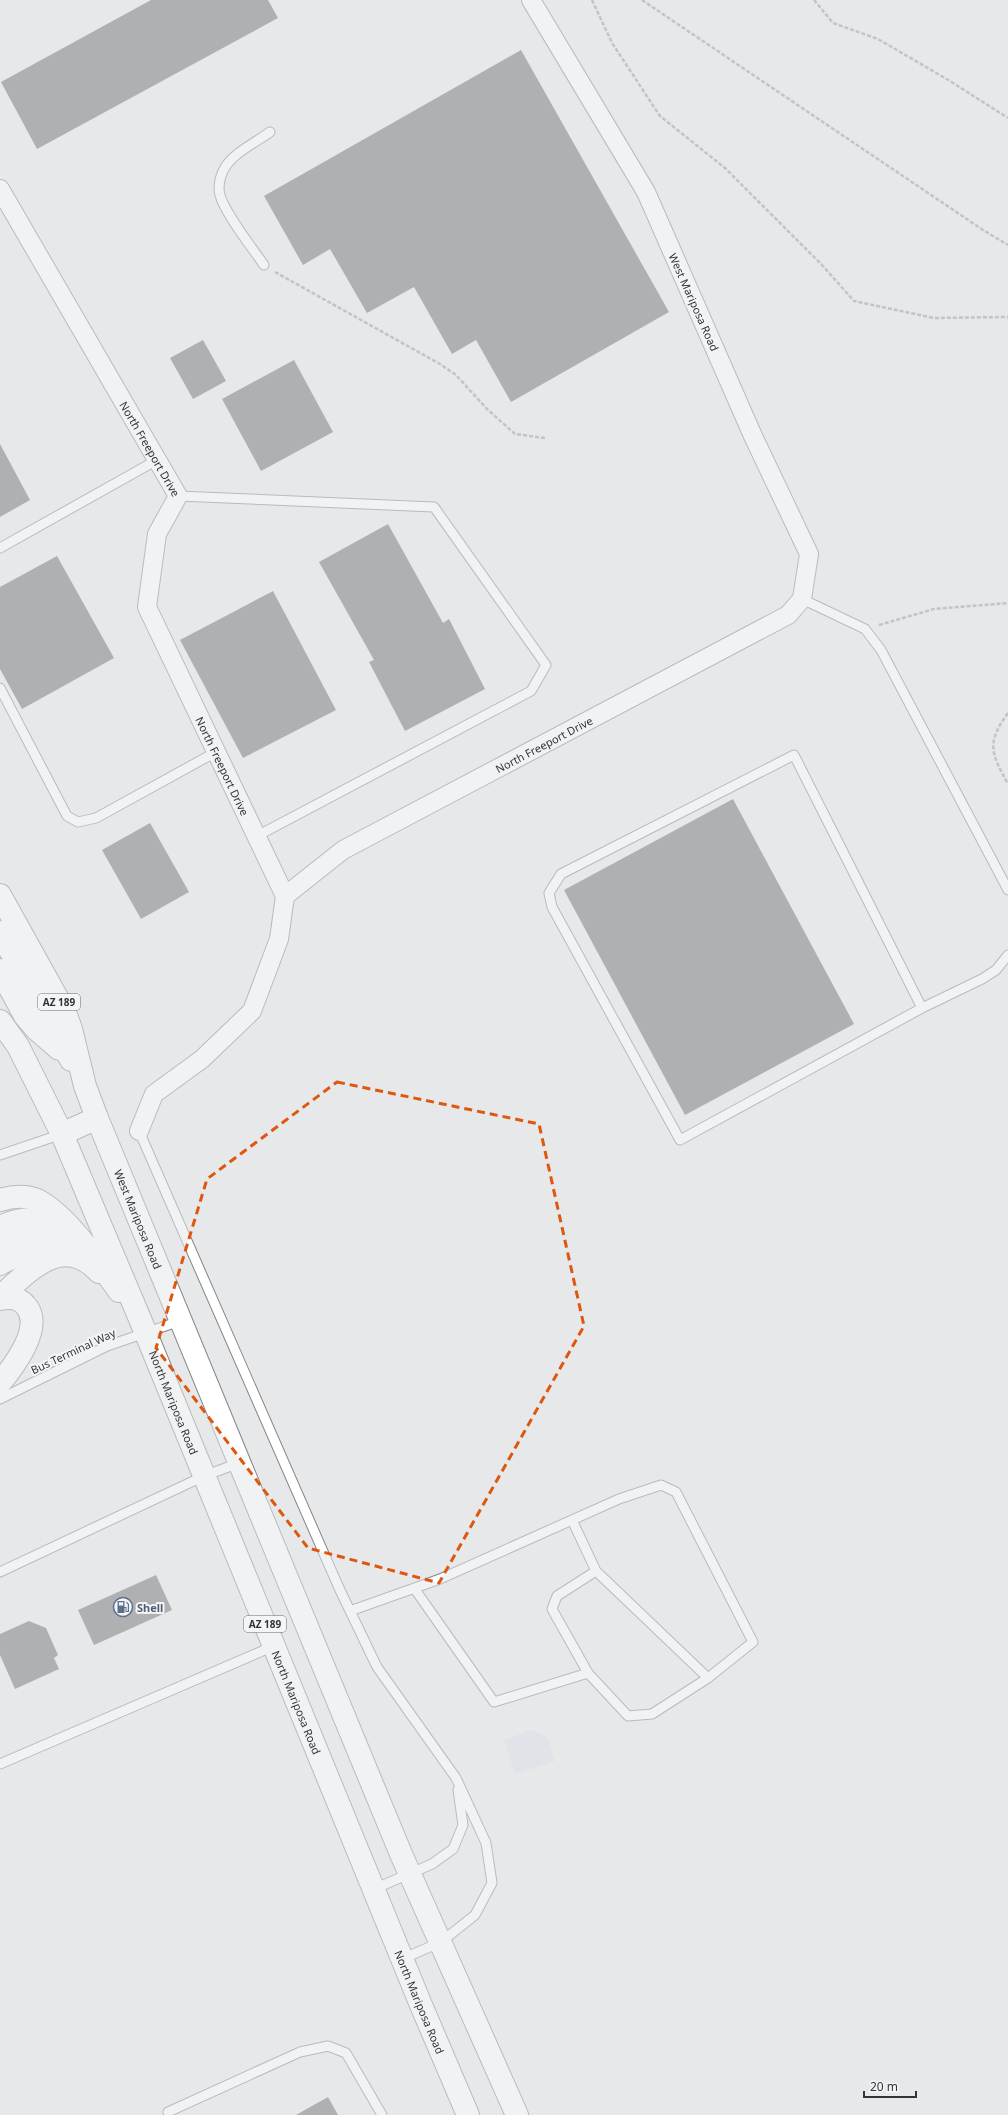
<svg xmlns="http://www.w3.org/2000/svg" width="1008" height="2115" font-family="'Noto Sans',sans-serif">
<rect width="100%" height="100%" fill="#e6e8e9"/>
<path fill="#d9e0e8" d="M 531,1730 L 547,1737 L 555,1761 L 515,1774 L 504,1740 Z"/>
<path fill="#6d6e70" d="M 151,0 L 268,0 L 278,18 L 37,149 L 1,82 Z
M 521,50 L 669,312 L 511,402 L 476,340 L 452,354 L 414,287 L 367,313 L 330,249 L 303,265 L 264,196 Z
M 203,340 L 226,381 L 193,399 L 170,358 Z
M 294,360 L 333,432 L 261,471 L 222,399 Z
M 0,444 L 30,500 L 0,517 Z
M 388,524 L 443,623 L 449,619 L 485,689 L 405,731 L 369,662 L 374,660 L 319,562 Z
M 57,556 L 114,658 L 22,709 L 0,669 L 0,587 Z
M 273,591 L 336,710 L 243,758 L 180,640 Z
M 733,799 L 854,1024 L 685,1115 L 564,890 Z
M 150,823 L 189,892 L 141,919 L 102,850 Z
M 156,1575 L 172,1610 L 94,1645 L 78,1610 Z
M 29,1621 L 46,1628 L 58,1655 L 54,1658 L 59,1669 L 15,1689 L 0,1655 L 0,1634 Z
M 328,2097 L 338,2115 L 296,2115 Z"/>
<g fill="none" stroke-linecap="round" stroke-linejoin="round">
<g stroke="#838586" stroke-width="11">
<path id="service" d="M 264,265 C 253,249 224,212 220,195 C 218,188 220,178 223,171 C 231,154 255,143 270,132
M 178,496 L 434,507 L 546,665 L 531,691 L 257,836
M 0,548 L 157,460
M 802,599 L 865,629 L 881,650 L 1008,890
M 0,688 L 67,816 L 78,822 L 96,818 L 216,752
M 922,1008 L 794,755 L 561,874 L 549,893 L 552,907 L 680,1140 L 922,1008 L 982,979 L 996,970 L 1008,955
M 139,1131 L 339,1588 L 377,1667 L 456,1778 L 486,1843 L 492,1883 L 475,1915 L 441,1942 L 402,1959
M 0,1155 L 62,1134
M 0,1399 L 107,1346 L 180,1321
M 0,1572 L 204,1476 L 239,1463
M 414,1588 L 494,1702 L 588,1673 L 552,1609 L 557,1596 L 596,1571 L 572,1520
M 350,1611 L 440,1579 L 619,1499 L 661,1485 L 676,1492 L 753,1642 L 708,1678 L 596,1571
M 588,1673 L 628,1716 L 652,1714 L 708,1678
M 0,1764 L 274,1646
M 374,1889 L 432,1864 L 453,1849 L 463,1825 L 458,1790
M 168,2112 L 300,2052 L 328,2046 L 346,2053 L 382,2115"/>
</g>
<g stroke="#838586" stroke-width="20">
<g id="minor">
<path id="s1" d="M 0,189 L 178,496 L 157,534 L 147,607 L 285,896 L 279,939 L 252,1011 L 202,1059 L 154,1094 L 139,1131"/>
<path id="s2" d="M 285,896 L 343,850 L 788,615 L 802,599 L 809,554 L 753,436 L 646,192 L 531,0"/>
</g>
</g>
<g stroke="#838586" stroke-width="24">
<g id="trunk">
<path id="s3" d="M 0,895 L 65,1012 L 71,1029 L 85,1086 L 97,1118 L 401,1854 L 517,2115"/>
<path d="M 0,932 L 71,1060"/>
<path d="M 0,970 L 25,1016 L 36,1029 L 59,1049"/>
<path id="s4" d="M 0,1021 L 18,1046 L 62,1134 L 140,1319 L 421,2005 L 468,2115"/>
<path d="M 62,1134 L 97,1118"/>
<path d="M 0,1200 C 12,1196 28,1195 39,1201 C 69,1218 99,1263 119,1291"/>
<path d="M 0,1227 C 30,1213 41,1218 64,1239"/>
<path d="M 0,1245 L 30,1233 L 56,1235"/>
<path d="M 0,1264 C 19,1254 42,1240 65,1246"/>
<path d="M 0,1297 C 29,1271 62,1233 99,1272"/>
<path d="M 0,1299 C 10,1297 19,1297 26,1306 C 44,1327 14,1366 0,1383"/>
</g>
</g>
<path stroke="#97999a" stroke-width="2.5" stroke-dasharray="4 2" stroke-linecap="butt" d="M 592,0 L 612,43 L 660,116 L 725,168 L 822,265 L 854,301 L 934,318 L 1008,317
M 642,0 L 983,230 L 1008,245
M 814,0 L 833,23 L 878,39 L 950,81 L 1008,118
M 275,272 L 440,364 L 456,375 L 487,409 L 515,434 L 545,438
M 879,625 L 934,609 L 1008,603
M 1008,713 C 986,743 991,753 1008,784"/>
<use href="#service" stroke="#fff" stroke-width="9"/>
<use href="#minor" stroke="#fff" stroke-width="18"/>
<use href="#trunk" stroke="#fff" stroke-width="22"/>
</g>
<path d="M0 0H1008V2115H0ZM 337,1082 L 539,1124 L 584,1326 L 439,1583 L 308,1548 L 156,1348 L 207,1179 Z" fill="#e6e8e9" fill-opacity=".55" fill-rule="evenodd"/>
<path fill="none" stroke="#df570e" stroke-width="3" stroke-dasharray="8 5" stroke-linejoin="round" d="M 337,1082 L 539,1124 L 584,1326 L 439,1583 L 308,1548 L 156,1348 L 207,1179 Z"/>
<defs>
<g id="fuel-ring" transform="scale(1)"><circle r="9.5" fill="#f3f5f7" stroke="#5c6f8a" stroke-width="1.5"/><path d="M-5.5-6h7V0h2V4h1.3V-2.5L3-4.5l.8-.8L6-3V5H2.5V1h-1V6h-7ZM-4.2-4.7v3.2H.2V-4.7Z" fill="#5c6f8a"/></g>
</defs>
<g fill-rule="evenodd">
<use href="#fuel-ring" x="123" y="1607"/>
</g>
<g text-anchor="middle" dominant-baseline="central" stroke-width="4" stroke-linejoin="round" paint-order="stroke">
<g fill="#f3f5f7" stroke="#6d6d6e" stroke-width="1">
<rect x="38" y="994" width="42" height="16" rx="3"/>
<rect x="244" y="1616" width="42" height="16" rx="3"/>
</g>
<g font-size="10" font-weight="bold" fill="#333334">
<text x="59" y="1002">AZ 189</text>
<text x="265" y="1624">AZ 189</text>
</g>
<g font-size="11" fill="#333334" stroke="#f3f5f7">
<text transform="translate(694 302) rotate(66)">West Mariposa Road</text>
<text stroke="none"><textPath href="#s1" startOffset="300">North Freeport Drive</textPath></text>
<text stroke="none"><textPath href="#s2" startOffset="301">North Freeport Drive</textPath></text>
<text stroke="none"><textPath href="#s1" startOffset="648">North Freeport Drive</textPath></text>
<text stroke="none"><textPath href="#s3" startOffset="354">West Mariposa Road</textPath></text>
<text transform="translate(73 1351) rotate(-25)">Bus Terminal Way</text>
<text stroke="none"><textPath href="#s4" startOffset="420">North Mariposa Road</textPath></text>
<text stroke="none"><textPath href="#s4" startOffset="744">North Mariposa Road</textPath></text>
<text stroke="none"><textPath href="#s4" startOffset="1068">North Mariposa Road</textPath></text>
</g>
<g font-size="11" font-weight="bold" fill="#4e5e75" stroke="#f3f5f7" text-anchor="start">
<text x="137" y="1607">Shell</text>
</g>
</g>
<path d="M864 2091v6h52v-6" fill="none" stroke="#333334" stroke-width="2"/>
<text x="870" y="2091" font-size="12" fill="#333334" stroke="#f3f5f7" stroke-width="3" paint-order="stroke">20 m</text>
</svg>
